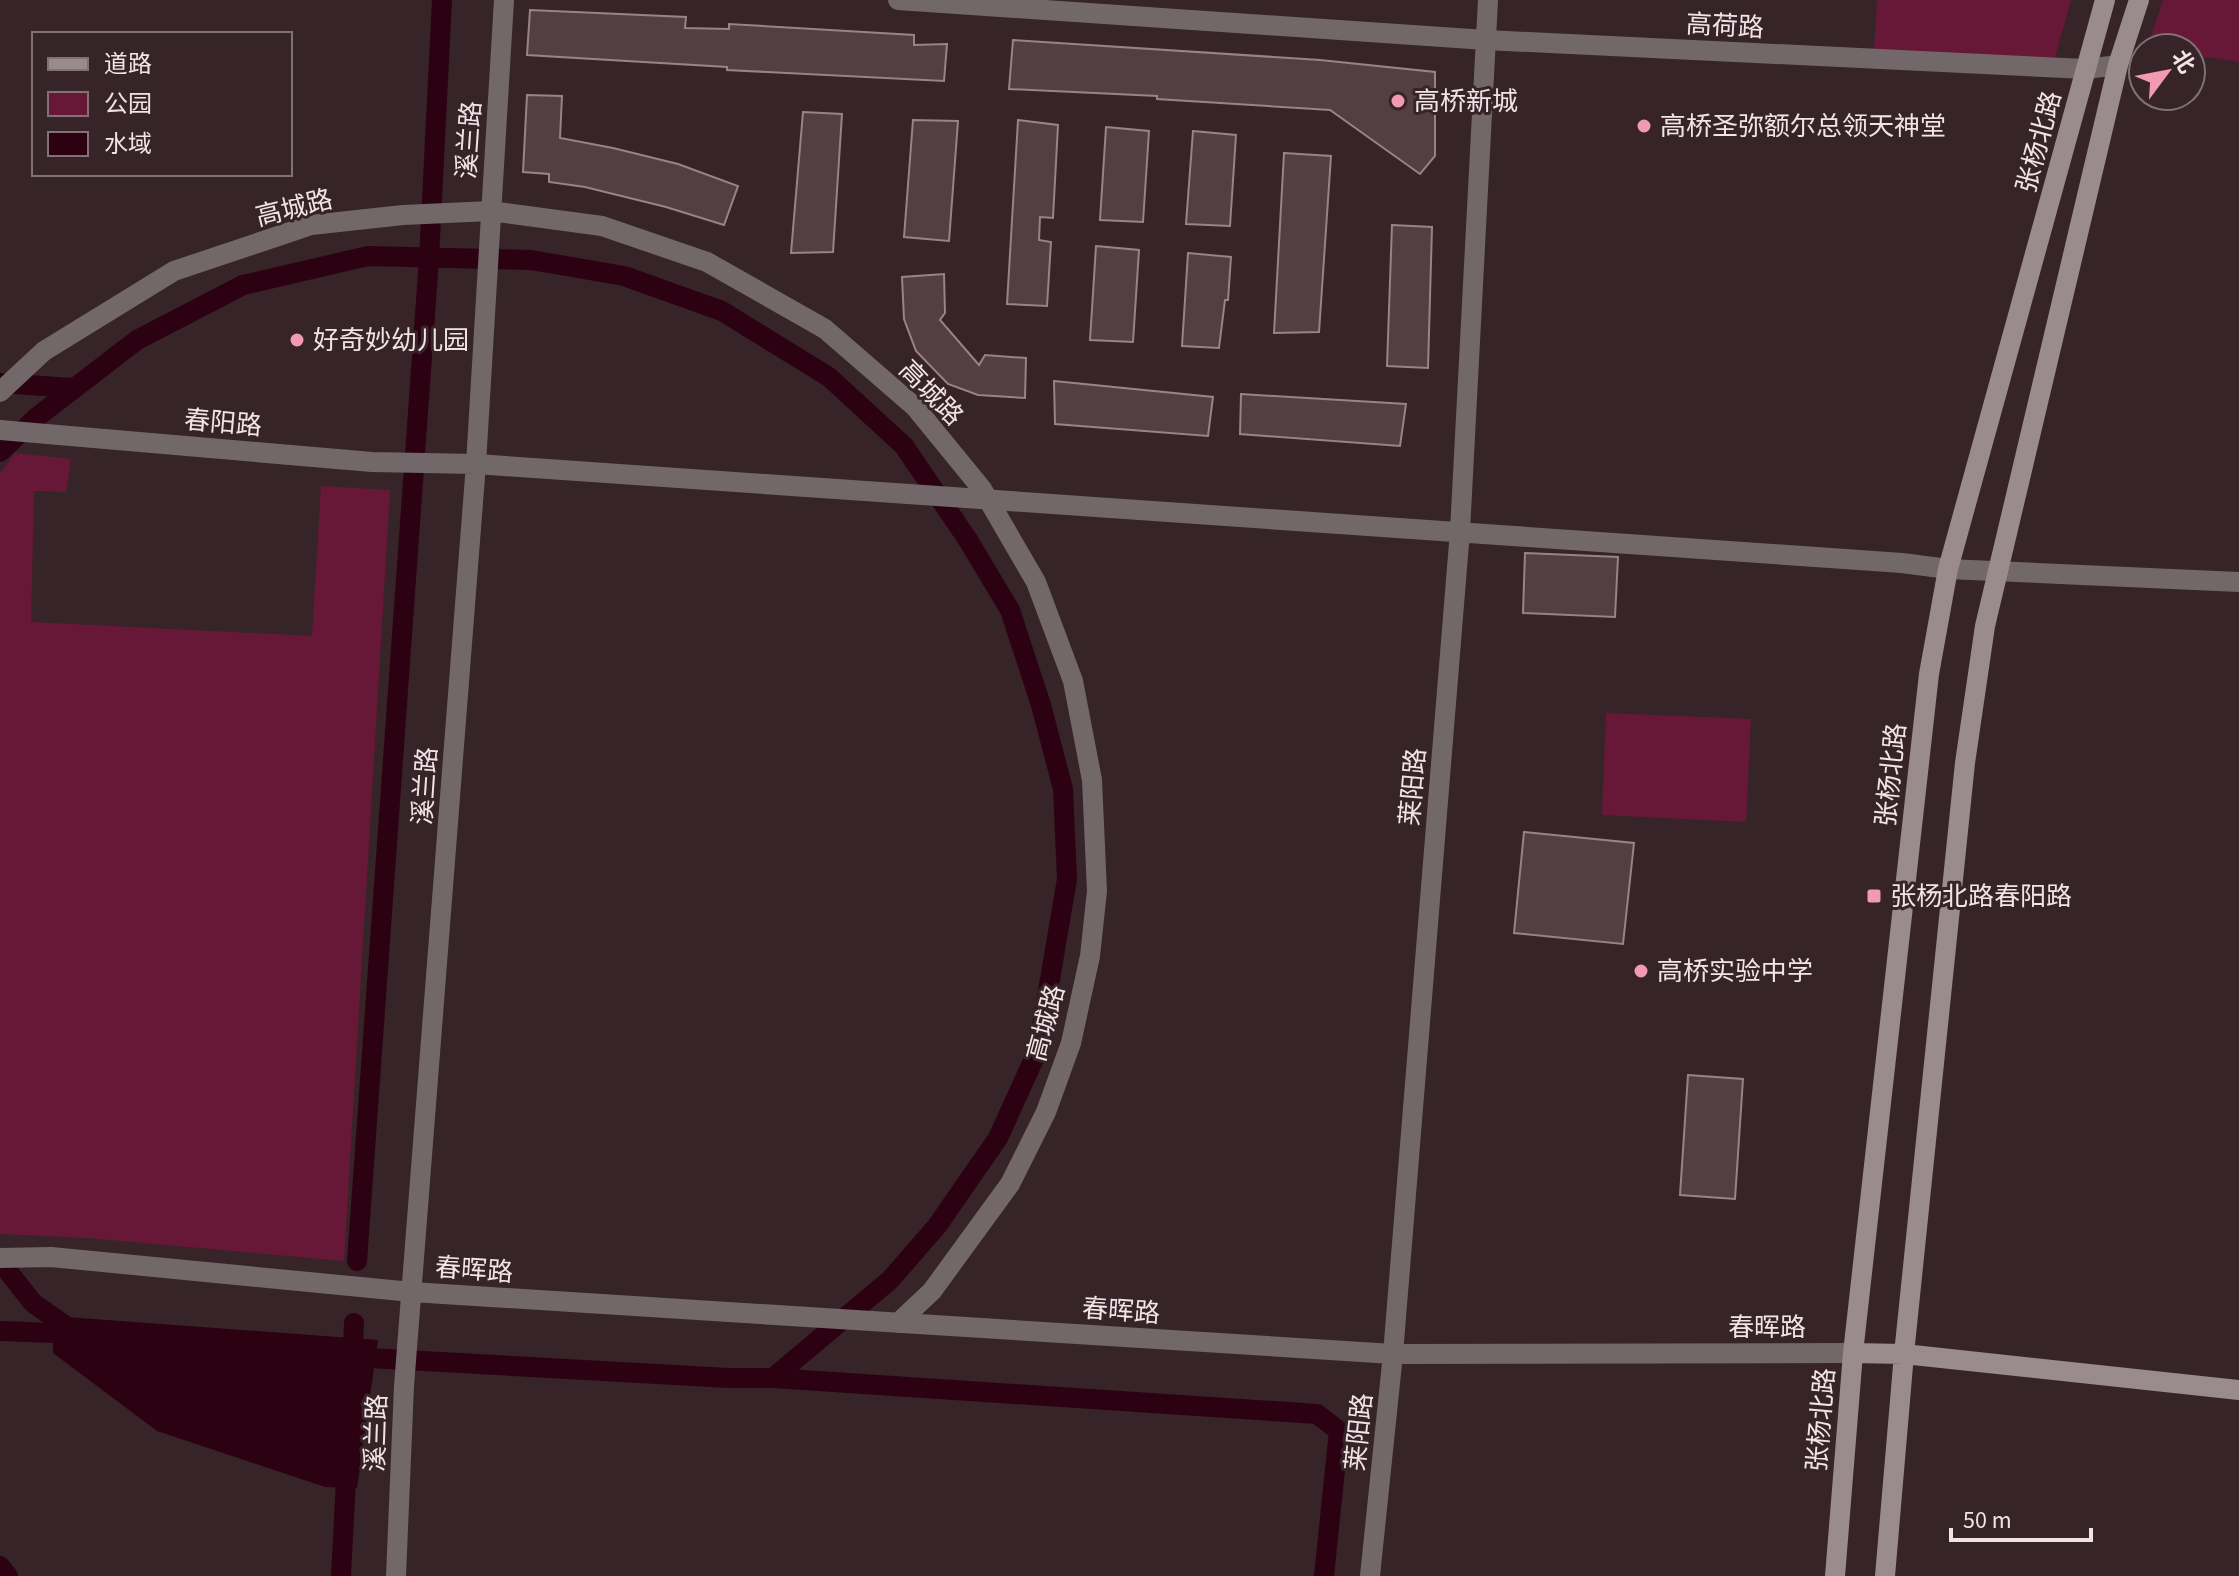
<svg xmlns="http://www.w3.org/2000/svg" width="2239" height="1576" font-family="'Source Sans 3','Noto Sans SC',sans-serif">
<rect width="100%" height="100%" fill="#362429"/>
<path fill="#681837" d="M 1877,0 L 2071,0 L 2055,57 L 2027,61 L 1874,50 Z
M 2163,0 L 2239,0 L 2239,62 L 2191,55 L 2191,48 L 2147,48 Z
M 15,453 L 71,459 L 66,492 L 34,491 L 31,622 L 312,636 L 321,486 L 390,490 L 344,1261 L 88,1238 L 0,1234 L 0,474 Z
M 1606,713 L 1751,719 L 1746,822 L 1602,815 Z"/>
<path fill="#2c0212" d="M 53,1316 L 378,1340 L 357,1488 L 325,1487 L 157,1431 L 53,1353 Z"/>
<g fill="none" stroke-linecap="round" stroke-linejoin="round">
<path stroke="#2c0212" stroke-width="20" d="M 0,383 L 71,388
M 0,452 L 37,417 L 137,340 L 243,285 L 368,256 L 531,260 L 624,276 L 722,311 L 829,377 L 904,446 L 968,540 L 1010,610 L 1041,705 L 1063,789 L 1067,879 L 1038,1050 L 998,1138 L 937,1226 L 890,1280 L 773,1378
M 0,1261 L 33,1303 L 73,1331
M 357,1261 L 429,259 L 442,0
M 0,1331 L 80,1334
M 351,1357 L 729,1378 L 773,1378 L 1317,1414 L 1339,1431 L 1324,1576
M 352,1364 L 354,1323
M 0,1566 L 8,1576
M 341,1576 L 347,1460"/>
</g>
<path fill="#523e43" stroke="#998288" stroke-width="2" d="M 530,10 L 686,17 L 685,28 L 729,29 L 729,24 L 914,35 L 914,45 L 947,44 L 944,81 L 727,70 L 727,67 L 527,55 Z
M 1013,40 L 1320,60 L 1435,72 L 1435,156 L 1420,174 L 1330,110 L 1157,99 L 1157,96 L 1009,89 Z
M 527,95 L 562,96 L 560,138 L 613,148 L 678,164 L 738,186 L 724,225 L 666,207 L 585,187 L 549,182 L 549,174 L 523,172 Z
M 803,112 L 842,114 L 833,252 L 791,253 Z
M 913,120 L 958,121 L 949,241 L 904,237 Z
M 1018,120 L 1058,125 L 1053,218 L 1040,217 L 1039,240 L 1051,242 L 1047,306 L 1007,304 Z
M 1106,127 L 1149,131 L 1143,222 L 1100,220 Z
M 1193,131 L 1236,135 L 1230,226 L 1186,224 Z
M 1284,153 L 1331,156 L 1319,332 L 1274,333 Z
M 1392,225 L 1432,227 L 1428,368 L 1387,366 Z
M 1096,246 L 1139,250 L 1133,342 L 1090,340 Z
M 1188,253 L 1231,257 L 1228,300 L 1225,300 L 1219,348 L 1182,346 Z
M 944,274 L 945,313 L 940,320 L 979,365 L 985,355 L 1026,358 L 1025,398 L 978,395 L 948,384 L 916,351 L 904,319 L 902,277 Z
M 1054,381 L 1213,397 L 1208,436 L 1055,424 Z
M 1241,394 L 1406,404 L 1400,446 L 1240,434 Z
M 1525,553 L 1618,557 L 1615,617 L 1523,613 Z
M 1524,832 L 1634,843 L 1623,944 L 1514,933 Z
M 1688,1075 L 1743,1079 L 1735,1199 L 1680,1195 Z"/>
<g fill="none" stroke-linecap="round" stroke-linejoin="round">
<path stroke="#72686a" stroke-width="20" d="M 898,0 L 1486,40 L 2086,69 L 2118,65
M 0,392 L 44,351 L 174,271 L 311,225 L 403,215 L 491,211 L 602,226 L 707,262 L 825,329 L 915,407 L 982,489 L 1036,582 L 1073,681 L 1092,780 L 1097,891 L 1090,956 L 1071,1043 L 1046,1112 L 1010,1184 L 932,1291 L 898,1323
M 0,430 L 372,462 L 476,464 L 1902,563 L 1948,569 L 2239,582
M 0,1258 L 51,1257 L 412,1292 L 1393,1354 L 1853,1353
M 396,1576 L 404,1386 L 476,464 L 504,0
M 1370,1576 L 1393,1354 L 1460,531 L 1488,0"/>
<path stroke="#9a8b8e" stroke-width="20" d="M 1853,1353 L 1904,1354 L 2239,1390
M 1835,1576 L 1853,1353 L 1929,674 L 1948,569 L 2105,0
M 1885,1576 L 1904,1354 L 1965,763 L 1985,626 L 2118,65 L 2139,0"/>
</g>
<g fill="#f19ab2" stroke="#362429" stroke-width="3">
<circle cx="1398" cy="101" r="8"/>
<circle cx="1644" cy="126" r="8"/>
<circle cx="297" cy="340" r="8"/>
<rect x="1866" y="888" width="16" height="16" rx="4"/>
<circle cx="1641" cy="971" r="8"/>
</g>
<g text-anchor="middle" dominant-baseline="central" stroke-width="6" stroke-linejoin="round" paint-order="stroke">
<g font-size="26" fill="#f1e4e7" stroke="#362429">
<text transform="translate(1725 26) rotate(3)">高荷路</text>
<text transform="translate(469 140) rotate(-86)">溪兰路</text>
<text transform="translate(2039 142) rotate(-75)">张杨北路</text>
<text transform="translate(294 208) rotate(-14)">高城路</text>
<text transform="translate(931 393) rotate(46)">高城路</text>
<text transform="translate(223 423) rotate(5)">春阳路</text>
<text transform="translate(1891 775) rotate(-84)">张杨北路</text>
<text transform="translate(425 786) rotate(-86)">溪兰路</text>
<text transform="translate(1413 787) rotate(-85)">莱阳路</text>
<text transform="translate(1046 1023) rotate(-75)">高城路</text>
<text transform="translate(474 1270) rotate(4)">春晖路</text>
<text transform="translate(1121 1311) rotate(4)">春晖路</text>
<text x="1767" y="1327">春晖路</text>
<text transform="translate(1821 1420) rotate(-85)">张杨北路</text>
<text transform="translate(1359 1432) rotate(-84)">莱阳路</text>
<text transform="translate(376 1433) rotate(-88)">溪兰路</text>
</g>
<g font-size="26" fill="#f1e4e7" stroke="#362429" text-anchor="start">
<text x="1414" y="101">高桥新城</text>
<text x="1660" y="126">高桥圣弥额尔总领天神堂</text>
<text x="313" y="340">好奇妙幼儿园</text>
<text x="1890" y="896">张杨北路春阳路</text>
<text x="1657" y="971">高桥实验中学</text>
</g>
</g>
<rect x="32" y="32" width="260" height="144" fill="#362429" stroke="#817175" stroke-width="2"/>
<rect x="48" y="58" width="40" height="12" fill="#9a8b8e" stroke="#817175" stroke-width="2"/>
<text x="104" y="72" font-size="24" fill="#f1e4e7">道路</text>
<rect x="48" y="92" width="40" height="24" fill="#681837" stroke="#817175" stroke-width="2"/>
<text x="104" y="112" font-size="24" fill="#f1e4e7">公园</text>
<rect x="48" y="132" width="40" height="24" fill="#2c0212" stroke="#817175" stroke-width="2"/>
<text x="104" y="152" font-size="24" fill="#f1e4e7">水域</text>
<g transform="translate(2167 72) rotate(58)"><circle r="38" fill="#362429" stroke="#817175" stroke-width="2"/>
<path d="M0-6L14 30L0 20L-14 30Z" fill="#f19ab2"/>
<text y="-12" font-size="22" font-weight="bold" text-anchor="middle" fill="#f1e4e7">北</text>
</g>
<path d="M1951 1528v12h140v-12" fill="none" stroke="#f1e4e7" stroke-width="4"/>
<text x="1963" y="1528" font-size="24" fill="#f1e4e7" stroke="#362429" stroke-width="6" paint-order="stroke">50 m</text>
</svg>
